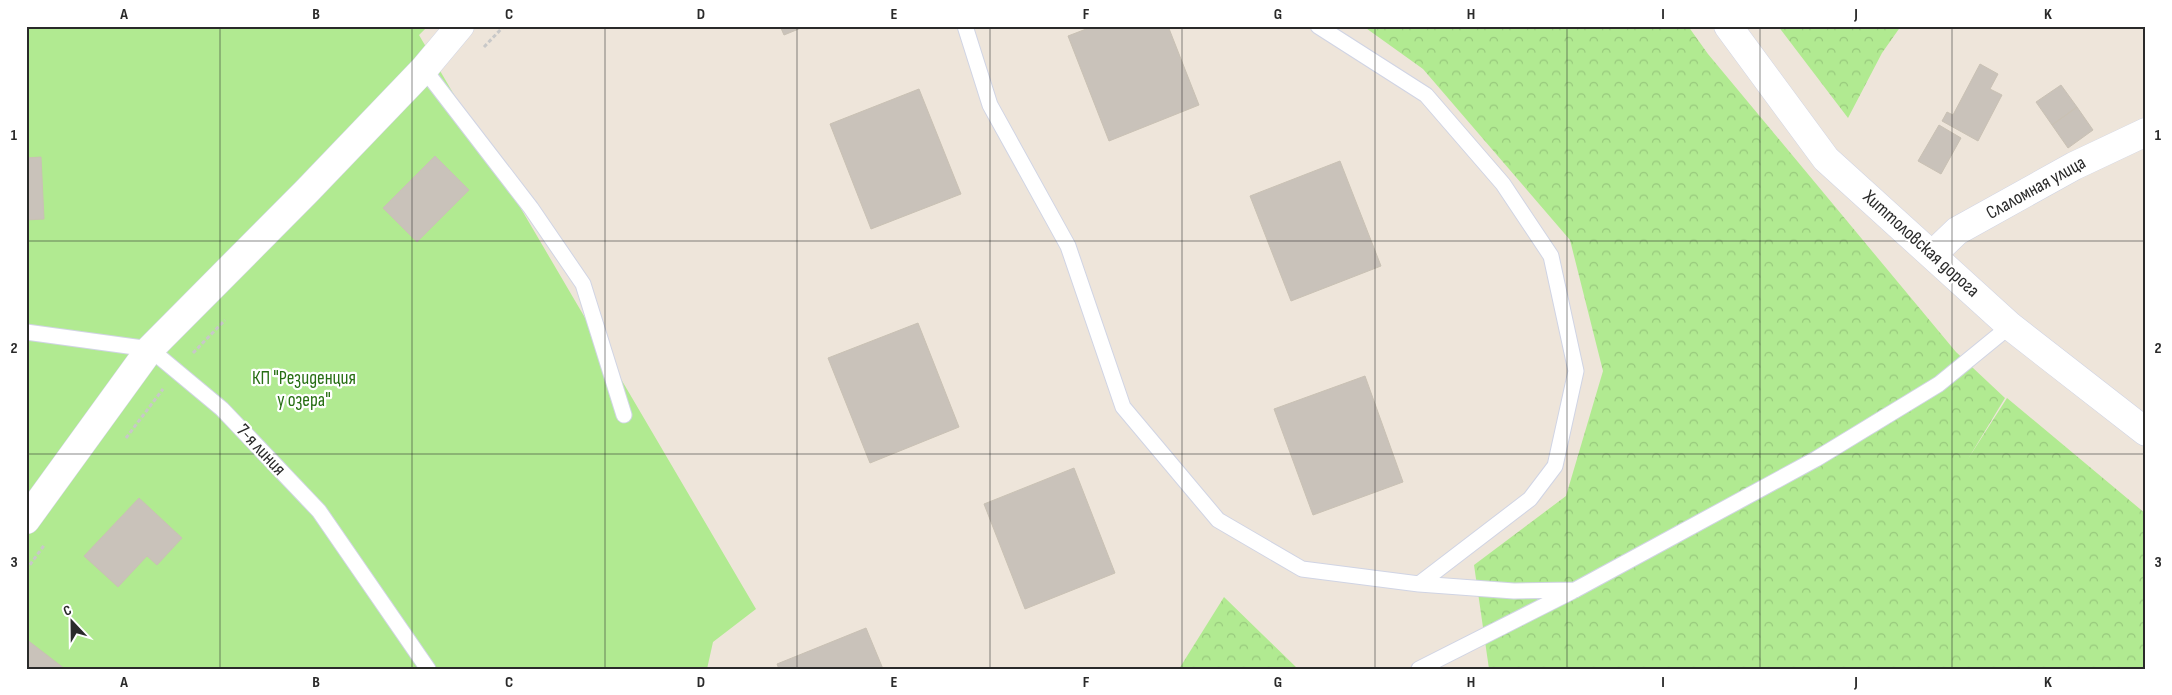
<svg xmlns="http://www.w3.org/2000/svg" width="2172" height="695" font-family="'Sofia Sans Condensed',sans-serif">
<defs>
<pattern id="forest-crowns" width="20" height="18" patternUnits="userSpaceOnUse" patternTransform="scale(1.25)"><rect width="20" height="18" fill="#b1ea91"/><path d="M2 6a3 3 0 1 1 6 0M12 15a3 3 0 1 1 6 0" fill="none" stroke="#98c97d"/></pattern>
</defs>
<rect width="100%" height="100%" fill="#eee5da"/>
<path fill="url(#forest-crowns)" d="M 1363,26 L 1688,26 L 1708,54 L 1956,352 L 2005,398 L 1968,459 L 2007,398 L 2146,514 L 2146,669 L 1489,669 L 1474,565 L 1566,496 L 1603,371 L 1570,240 L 1423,69 Z
M 1778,26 L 1901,26 L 1882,53 L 1848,118 Z
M 1224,597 L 1298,669 L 1179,669 Z"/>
<path fill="#b1ea91" d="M 26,26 L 428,26 L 419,35 L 756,609 L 713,642 L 707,669 L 26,669 Z"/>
<path fill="#c9c2ba" stroke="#c9c1b4" d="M 780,26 L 806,26 L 784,35 Z
M 1094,26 L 1168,26 L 1199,105 L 1109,141 L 1068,36 Z
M 1980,64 L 1998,74 L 1990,89 L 2002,95 L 1978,141 L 1942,121 L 1947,112 L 1953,115 Z
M 2061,85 L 2077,107 L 2052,125 L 2036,102 Z
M 919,89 L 961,194 L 871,229 L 830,124 Z
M 2077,107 L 2093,130 L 2068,148 L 2052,125 Z
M 1939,125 L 1961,138 L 1941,174 L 1918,161 Z
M 435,156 L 469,190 L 417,242 L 383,208 Z
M 41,157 L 44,219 L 26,220 L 26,158 Z
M 1340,161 L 1381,266 L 1291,301 L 1250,196 Z
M 918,323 L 959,427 L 870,463 L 828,358 Z
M 1365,376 L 1403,482 L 1313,515 L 1274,409 Z
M 1074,468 L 1115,573 L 1025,609 L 984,504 Z
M 139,498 L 182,538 L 157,565 L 147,556 L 118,587 L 84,556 Z
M 866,628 L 883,669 L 779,669 L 777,664 Z
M 26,639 L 65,669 L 26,669 Z"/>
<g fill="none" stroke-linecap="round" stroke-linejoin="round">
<g stroke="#d0d4e4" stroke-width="17">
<path id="lane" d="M 965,26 L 990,105 L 1068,246 L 1123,407 L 1218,520 L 1302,569 L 1419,584 L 1514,591 L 1575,590
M 1318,26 L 1426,95 L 1503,184 L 1551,256 L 1576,371 L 1555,466 L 1530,499 L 1419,584
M 424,69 L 531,208 L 583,284 L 624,415
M 26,332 L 150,349 L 222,409 L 319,511 L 428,669
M 1419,669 L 1575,590 L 1816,459 L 1939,384 L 2010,326"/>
</g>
<g stroke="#d0d4e4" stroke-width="29">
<path id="street" d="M 1933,254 L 1957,231 L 2074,166 L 2146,132
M 26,520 L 150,349 L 306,192 L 424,69 L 460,26"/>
</g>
<g stroke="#d0d4e4" stroke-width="29">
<path id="secondary" d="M 1728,26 L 1826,159 L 2010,326 L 2146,432"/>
</g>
<path stroke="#c8c8c8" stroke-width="3" stroke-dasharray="4 2.5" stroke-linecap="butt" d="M 484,47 L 504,26
M 193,353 L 225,320
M 126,438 L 163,389
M 26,570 L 45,544"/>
<use href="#lane" stroke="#fff" stroke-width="15"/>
<use href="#street" stroke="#fff" stroke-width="28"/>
<use href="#secondary" stroke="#fff" stroke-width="28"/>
</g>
<path fill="none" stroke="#2a2a2a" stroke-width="1" stroke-opacity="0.55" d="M 220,26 L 220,669M 412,26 L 412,669M 605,26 L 605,669M 797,26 L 797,669M 990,26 L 990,669M 1182,26 L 1182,669M 1375,26 L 1375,669M 1567,26 L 1567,669M 1760,26 L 1760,669M 1952,26 L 1952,669M 26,241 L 2146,241M 26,454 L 2146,454"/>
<g text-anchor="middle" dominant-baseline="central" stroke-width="4.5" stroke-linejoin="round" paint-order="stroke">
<g font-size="19" fill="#2a2a2a" stroke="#fff">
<text transform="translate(2036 188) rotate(-29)">Слаломная улица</text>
<text transform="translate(1921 244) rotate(42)">Хиттоловская дорога</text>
<text transform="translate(261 450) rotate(47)">7-я линия</text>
</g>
<g font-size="19" fill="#276e13" stroke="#fff">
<text x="304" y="378">КП "Резиденция<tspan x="304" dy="22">у озера"</tspan></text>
</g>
</g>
<rect width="2172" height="695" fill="none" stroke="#ffffff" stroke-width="55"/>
<g transform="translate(72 622) rotate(338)" stroke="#ffffff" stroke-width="4" paint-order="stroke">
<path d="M0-4L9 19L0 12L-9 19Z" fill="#2a2a2a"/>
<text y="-8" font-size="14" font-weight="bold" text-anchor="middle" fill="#2a2a2a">С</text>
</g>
<rect x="28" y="28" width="2116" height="640" fill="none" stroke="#2a2a2a" stroke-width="2"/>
<g font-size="16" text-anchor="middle" font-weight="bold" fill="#2a2a2a">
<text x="124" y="19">A</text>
<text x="316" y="19">B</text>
<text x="509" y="19">C</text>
<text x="701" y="19">D</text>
<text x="894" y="19">E</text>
<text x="1086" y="19">F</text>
<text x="1278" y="19">G</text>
<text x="1471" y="19">H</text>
<text x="1663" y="19">I</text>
<text x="1856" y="19">J</text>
<text x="2048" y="19">K</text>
<text x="14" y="140">1</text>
<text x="2158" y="140">1</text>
<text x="14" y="353">2</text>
<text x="2158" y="353">2</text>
<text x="14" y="567">3</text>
<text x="2158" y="567">3</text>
<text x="124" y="687">A</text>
<text x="316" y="687">B</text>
<text x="509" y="687">C</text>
<text x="701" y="687">D</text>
<text x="894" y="687">E</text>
<text x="1086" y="687">F</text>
<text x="1278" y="687">G</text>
<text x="1471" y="687">H</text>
<text x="1663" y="687">I</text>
<text x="1856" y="687">J</text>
<text x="2048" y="687">K</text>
</g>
</svg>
